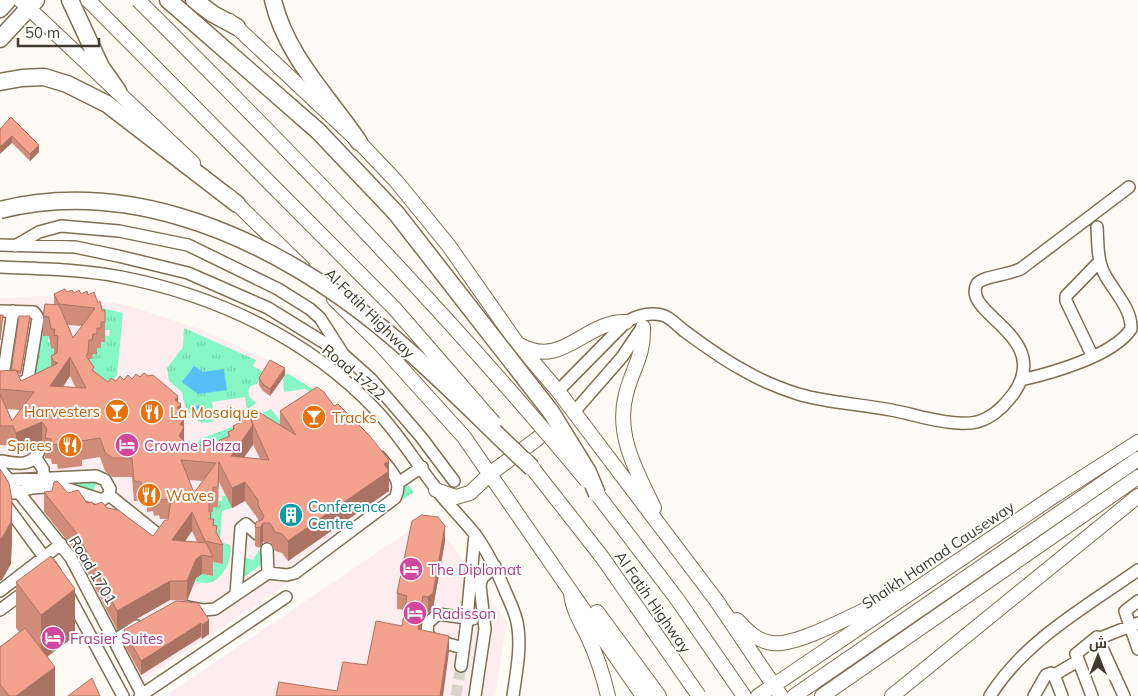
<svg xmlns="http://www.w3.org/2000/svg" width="1138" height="696" font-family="Mulish,Cairo,sans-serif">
<defs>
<pattern id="grass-tufts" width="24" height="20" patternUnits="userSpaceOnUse" patternTransform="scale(1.25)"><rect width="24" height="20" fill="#85f6c4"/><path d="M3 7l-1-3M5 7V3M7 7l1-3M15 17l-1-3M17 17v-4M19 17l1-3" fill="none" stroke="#74d4a9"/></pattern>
</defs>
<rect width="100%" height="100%" fill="#fefbf4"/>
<path fill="#fdedef" d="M 39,296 L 93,299 L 130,306 L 202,330 L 279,365 L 317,388 L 367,435 L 395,466 L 415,493 L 278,590 L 140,682 L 70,560 L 0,462 L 0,298 Z
M 431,516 L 507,622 L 495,696 L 169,696 L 168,694 Z"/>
<path fill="url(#grass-tufts)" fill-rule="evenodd" d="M 94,306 L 123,313 L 117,375 L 100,399 L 88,365 L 89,359 L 92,359 L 93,354 L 97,354 L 97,348 L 101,347 L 101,342 L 105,342 L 105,336 L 109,336 L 110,330 L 102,330 Z
M 40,328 L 43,329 L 45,336 L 49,336 L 48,342 L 51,342 L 57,362 L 32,392 Z
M 184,328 L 256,360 L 253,366 L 263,372 L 257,384 L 251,386 C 245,394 250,398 257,403 L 247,409 L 245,397 L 212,402 L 214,421 C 195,429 183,408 182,392 L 169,381 L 167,368 L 183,347 ZM 194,366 L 203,372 L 182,382 Z
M 287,373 L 322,395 L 321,397 L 305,389 L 284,392 L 283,379 Z
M 271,409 L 283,424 L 272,432 L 263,413 Z
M 243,423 L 247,431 L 186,462 L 200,439 Z
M 77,481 L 97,482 L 93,491 L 66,484 Z
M 404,481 L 414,492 L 399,502 Z
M 222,496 L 226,496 L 232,508 L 222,511 L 220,542 L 230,545 C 234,558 222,582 207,583 C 201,583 194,581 187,581 L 202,574 L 212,576 L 209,561 L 223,564 L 209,512 L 213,507 L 218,507 L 218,501 L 222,501 Z
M 259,550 L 263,557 L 262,564 L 243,578 L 241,576 L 242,557 L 253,560 Z"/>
<path fill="#57c0f9" d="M 194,366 L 203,372 L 224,369 L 227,390 L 198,394 L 182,382 Z
M194 411a6 6 0 1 1 12 0a6 6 0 1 1-12 0Z"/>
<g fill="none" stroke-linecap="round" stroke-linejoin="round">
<path stroke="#d8d4cc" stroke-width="11" stroke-dasharray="11 5.5" stroke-linecap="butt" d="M 456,696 L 461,666"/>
<g stroke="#7e6f53" stroke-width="14">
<path id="minor" d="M 0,245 L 75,247 L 118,256 L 188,273 L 268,308 L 344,355 L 371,379 L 421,437 L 454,481
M 15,246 L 39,232 L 61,226 L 119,231 L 188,245 L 278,289 L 310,309 L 320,318 L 343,354
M 0,267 C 40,269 81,269 121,277 C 215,295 309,339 375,409 C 399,434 416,463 437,490 C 448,505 462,518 474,533 C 488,551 497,571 506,593 C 511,604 517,616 518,628 C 521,650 516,674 513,696
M 0,311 L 34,312 L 38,318 L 28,378 L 24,382 L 0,383
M 1092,355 L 1066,301 L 1066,296 L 1100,261
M 1021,380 C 1052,373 1113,356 1131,329 C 1132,308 1113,291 1104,273 C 1097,259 1098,242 1097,227
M 2,383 L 13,311
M 558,391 L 626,322 C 636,316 649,312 662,315 C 670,317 677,325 683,330 C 702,344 722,359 743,370 C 760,380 779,388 798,394 C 828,403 860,404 891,410 C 913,414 935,422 958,423 C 968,424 978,423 987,418 C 999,412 1006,403 1014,393 C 1053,336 961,314 977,284 C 982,276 1011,275 1022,268 L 1129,187
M 574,412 L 622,357 L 643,326
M 36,458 L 43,469 L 44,483
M 2,461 C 18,464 33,467 40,449
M 0,469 L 71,558 L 143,696
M 0,483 L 9,480 L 96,476 L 105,480 L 110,489 L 109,495 L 102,500 L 59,486 L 32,488 L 14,493
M 398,483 L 422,467
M 109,495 L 155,532
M 0,497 L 55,572
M 267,549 L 268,573
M 0,591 L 61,544
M 236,594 L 241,528 L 246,524 L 257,534
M 69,596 L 123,696
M 1138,601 L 1125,611 L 1138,649
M 187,607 L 203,610 L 215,609 L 268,573 L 287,575 L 295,573 L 395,498 C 404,481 390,470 380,457
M 0,610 L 27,590
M 1100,638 L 1138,623
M 115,640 L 137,626
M 463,648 L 431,639 L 427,632 L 428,623 L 438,614 L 473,619
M 461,666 L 466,629 L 475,534
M 1054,675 L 1078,661
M 140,696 L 286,597
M 475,696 L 485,629 L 480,585 L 482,578 L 495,566
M 990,696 C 1024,641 1087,606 1138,570
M 1034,696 L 1046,675 L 1051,673 L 1054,675 L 1062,696
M 1092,696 L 1076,654 L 1097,637 L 1124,696"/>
</g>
<g stroke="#7e6f53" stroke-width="16">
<path id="major" d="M 20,0 L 193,163
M 230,21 L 359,142 L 396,181 L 449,246 L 517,343 L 558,391 L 716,600 L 781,696
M 229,196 L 303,268
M 334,299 L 379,343 L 464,437 L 643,696
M 643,327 C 644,356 633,367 626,394 C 615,435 637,472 654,508
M 520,345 C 563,369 584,321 626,322
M 436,490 L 456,497 L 470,493 L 491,473 L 537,439 L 553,424
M 597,494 L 677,599 L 744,696
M 571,594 C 573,611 581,622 588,637 C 597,656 603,675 608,696
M 597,612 L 659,696
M 737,620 C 747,631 757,641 772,643 C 799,647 867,607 895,596
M 758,696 L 1057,494 L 1138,442
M 794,696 L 1138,459
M 822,696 L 1138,477
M 892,696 L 1138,496"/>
</g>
<g stroke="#7e6f53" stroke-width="19">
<path id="highway" d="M 70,0 L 101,67 L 118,91
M 168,0 L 182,12
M 194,0 L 213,14 L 237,27
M 273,0 C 286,56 328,96 359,142
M 0,9 L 8,0
M 0,39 L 36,0
M 0,82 L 22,78 L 44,77 L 67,84 L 107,104 L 237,204"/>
</g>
<use href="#minor" stroke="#fff" stroke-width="11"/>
<use href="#major" stroke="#fff" stroke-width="14"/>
<use href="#highway" stroke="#fff" stroke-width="16"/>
<g stroke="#7e6f53" stroke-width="16" stroke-linecap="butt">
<path id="major-bridge" d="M 88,0 L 395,309 L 494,423
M 138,0 C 294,155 447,312 587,481
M 526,460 L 602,557 L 699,696"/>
</g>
<g stroke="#7e6f53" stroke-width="19" stroke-linecap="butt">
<path id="highway-bridge" d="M 182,12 L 318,131 L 396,213 L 551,412 L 588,472 L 597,494
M 0,210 C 120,180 243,228 341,297 C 410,345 471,411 532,468"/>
</g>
<use href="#major-bridge" stroke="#fff" stroke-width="14"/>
<use href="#highway-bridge" stroke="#fff" stroke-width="16"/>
</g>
<path fill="#d18c79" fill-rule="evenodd" d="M 0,129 L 39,152 L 30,161 L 12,143 Z
M 67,292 L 88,295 L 102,310 L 105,310 L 105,342 L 101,342 L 101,348 L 97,348 L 97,354 L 93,354 L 92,359 L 89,359 L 94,371 L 108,382 L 132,379 L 178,402 L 184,427 L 184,441 L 189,446 L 211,449 L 228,436 L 228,432 L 233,430 L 233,426 L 238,424 L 238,421 L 251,421 L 280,425 L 280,411 L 334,406 L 389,461 L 389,491 L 288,561 L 282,553 L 275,551 L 270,542 L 263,542 L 260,548 L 255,546 L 255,527 L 258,521 L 258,519 L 245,501 L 232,508 L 219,482 L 218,507 L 213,507 L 213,512 L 209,512 L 217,534 L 223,545 L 223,564 L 213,562 L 213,576 L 202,574 L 196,578 L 187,601 L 170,600 L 117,630 L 78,554 L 44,512 L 44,492 L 68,493 L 87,503 L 94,505 L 107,508 L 153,536 L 168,520 L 168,519 L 160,519 L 159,515 L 154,516 L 153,511 L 147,512 L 147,506 L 142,506 L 141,501 L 134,501 L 132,477 L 112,477 L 105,471 L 100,457 L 82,460 L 82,466 L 58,469 L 57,464 L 52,464 L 51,459 L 45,458 L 45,444 L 42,441 L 16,452 L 13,446 L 0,445 L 0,371 L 11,371 L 30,320 L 21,374 L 18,375 L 21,381 L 51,367 L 51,356 L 54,354 L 54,349 L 51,348 L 49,336 L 43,336 L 43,316 L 54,304 L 54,294 ZM 68,325 L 82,326 L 73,338 ZM 70,376 L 76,388 L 63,387 ZM 7,409 L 20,410 L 12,421 ZM 253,444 L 260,459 L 244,457 ZM 189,480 L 203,481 L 194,493 ZM 192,531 L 197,542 L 185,541 Z
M 285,375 L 270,396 L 263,391 L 259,385 L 259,378 Z
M 445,541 L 433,608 L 428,613 L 423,612 L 420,629 L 449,652 L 337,691 L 367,665 L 402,626 L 404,610 L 397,609 L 397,593 Z
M 16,582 L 75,636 L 47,657 L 55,696 L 0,696 L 0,647 L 19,632 L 16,628 Z
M 198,603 L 209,634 L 202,639 L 201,637 L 141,675 L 124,644 L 124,630 Z"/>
<path fill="#aa7263" d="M 12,136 L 12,143 L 0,154 L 0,147 Z
M 39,145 L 39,152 L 30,161 L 30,154 Z
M 30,316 L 30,320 L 21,374 L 21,371 Z
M 70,357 L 70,376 L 50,405 L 50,386 Z
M 285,368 L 285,375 L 270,396 L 270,389 Z
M 178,396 L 178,407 L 181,404 L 182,423 L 184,420 L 184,447 L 178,435 L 175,400 Z
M 42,422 L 42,441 L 16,452 L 16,433 Z
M 253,425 L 253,445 L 231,476 L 231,456 Z
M 389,461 L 389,491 L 288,561 L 288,541 Z
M 245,482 L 245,501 L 232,508 L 232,488 Z
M 12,500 L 12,542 L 11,564 L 2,580 L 0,581 L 0,540 Z
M 192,512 L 192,531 L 172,560 L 172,540 Z
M 263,523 L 263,542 L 260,548 L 260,528 Z
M 445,526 L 445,541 L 433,608 L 428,613 L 428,597 Z
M 202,555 L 202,574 L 196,578 L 187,601 L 187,581 L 196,559 Z
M 170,581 L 170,600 L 117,630 L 117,611 Z
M 75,589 L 75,636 L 41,661 L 41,615 Z
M 423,596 L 423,612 L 418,644 L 418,629 Z
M 209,620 L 209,634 L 202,639 L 202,625 Z
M 201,623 L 201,637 L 141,675 L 141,661 Z
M 449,636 L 449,652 L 443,696 L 440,696 Z
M 55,667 L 55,696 L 16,696 Z"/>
<path fill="#f3a38d" stroke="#aa7263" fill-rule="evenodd" d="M 11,117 L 39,145 L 30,154 L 12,136 L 0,147 L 0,129 Z
M 65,289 L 67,292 L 72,290 L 74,293 L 79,290 L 81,294 L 87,291 L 88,295 L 94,292 L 98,303 L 100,301 L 102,310 L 105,310 L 105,322 L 101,322 L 101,328 L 97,328 L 97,334 L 93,334 L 92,340 L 89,340 L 88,353 L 86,356 L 94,367 L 92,370 L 108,382 L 111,378 L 116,381 L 120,376 L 124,380 L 128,375 L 132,379 L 136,374 L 140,377 L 144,373 L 148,376 L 153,375 L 178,396 L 175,400 L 181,404 L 177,408 L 182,412 L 178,416 L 184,420 L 180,424 L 184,427 L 179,436 L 189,446 L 192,443 L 196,447 L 199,444 L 203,448 L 207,445 L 211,449 L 220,440 L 230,436 L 228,432 L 234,429 L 233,426 L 239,423 L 238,421 L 249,416 L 253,425 L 231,456 L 269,460 L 251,420 L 257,411 L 296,435 L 280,411 L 317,387 L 324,392 L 334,406 L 338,404 L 369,435 L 388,459 L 389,461 L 384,464 L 389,471 L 288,541 L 282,534 L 275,532 L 270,523 L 263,523 L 260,528 L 255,527 L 256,522 L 262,520 L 264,516 L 258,505 L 258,500 L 245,482 L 232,488 L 219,462 L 218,487 L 213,487 L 213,493 L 209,493 L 209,512 L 211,513 L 210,519 L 214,519 L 213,525 L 217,526 L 216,532 L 223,545 L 205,541 L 192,512 L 172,540 L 206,543 L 213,557 L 202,555 L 196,559 L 187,581 L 170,581 L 117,611 L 78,535 L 44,492 L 52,491 L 54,482 L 57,481 L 68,493 L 78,490 L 87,503 L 92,502 L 94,505 L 102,502 L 107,508 L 118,510 L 153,536 L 165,520 L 168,520 L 171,499 L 160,500 L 159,496 L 154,496 L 153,491 L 147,492 L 147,487 L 142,487 L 141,482 L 134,481 L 132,458 L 112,458 L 105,452 L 100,438 L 81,441 L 82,446 L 58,450 L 57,444 L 52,445 L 51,439 L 45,438 L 47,429 L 42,422 L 16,433 L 13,426 L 0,426 L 0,394 L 12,421 L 34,392 L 0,389 L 0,371 L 16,370 L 21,381 L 58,363 L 54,362 L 51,356 L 57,353 L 58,336 L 54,335 L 55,329 L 51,329 L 49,317 L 43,316 L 45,304 L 59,305 L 73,338 L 95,308 L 59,304 L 54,294 ZM 70,357 L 86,388 L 50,386 ZM 181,460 L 216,463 L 194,493 Z
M 0,315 L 3,315 L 0,340 Z
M 19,316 L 30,316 L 21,371 L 17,371 L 16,370 L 11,371 Z
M 270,360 L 285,368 L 270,389 L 263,384 L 259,378 Z
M 0,469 L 9,483 L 12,500 L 11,522 L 2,538 L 0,540 Z
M 422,515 L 438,517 L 445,526 L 433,593 L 428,597 L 423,596 L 418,629 L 449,636 L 440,696 L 276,696 L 279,682 L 337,691 L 343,662 L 367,665 L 376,621 L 402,626 L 407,596 L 397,593 L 412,521 Z
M 51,556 L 75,589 L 41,615 L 16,582 Z
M 176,601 L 198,603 L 209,620 L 202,625 L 201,623 L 141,661 L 124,630 Z
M 25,628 L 55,667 L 16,696 L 9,696 L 0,684 L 0,647 Z
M 92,678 L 100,696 L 68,696 Z"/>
<defs>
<g id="bar-disc" transform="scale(1.25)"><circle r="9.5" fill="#e8710a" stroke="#fff"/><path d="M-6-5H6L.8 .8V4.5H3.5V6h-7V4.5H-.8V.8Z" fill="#fff"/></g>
<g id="restaurant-disc" transform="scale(1.25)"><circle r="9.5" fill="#e8710a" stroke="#fff"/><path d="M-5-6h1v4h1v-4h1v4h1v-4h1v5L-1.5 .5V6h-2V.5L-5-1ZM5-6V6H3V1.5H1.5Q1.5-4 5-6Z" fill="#fff"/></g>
<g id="hotel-disc" transform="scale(1.25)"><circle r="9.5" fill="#d1479c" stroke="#fff"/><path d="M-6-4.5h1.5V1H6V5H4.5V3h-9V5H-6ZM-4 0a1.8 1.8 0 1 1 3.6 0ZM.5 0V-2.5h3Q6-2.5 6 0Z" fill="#fff"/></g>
<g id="building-disc" transform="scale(1.25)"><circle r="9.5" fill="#0f9aa8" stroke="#fff"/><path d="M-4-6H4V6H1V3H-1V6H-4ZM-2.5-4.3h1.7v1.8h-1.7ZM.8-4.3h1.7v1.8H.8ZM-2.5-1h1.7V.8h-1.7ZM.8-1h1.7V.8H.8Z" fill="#fff"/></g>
</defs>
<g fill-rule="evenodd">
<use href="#bar-disc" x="117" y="411"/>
<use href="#restaurant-disc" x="152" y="412"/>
<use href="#bar-disc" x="314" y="417"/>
<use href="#restaurant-disc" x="70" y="445"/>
<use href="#hotel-disc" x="127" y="445"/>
<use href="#restaurant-disc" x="149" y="495"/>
<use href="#building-disc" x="291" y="515"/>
<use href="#hotel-disc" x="411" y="569"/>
<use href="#hotel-disc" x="415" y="613"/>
<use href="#hotel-disc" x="53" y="638"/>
</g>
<g text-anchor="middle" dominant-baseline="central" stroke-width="4" stroke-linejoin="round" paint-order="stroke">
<g font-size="15" fill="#40392d" stroke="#fff">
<text transform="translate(370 313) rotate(45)">Al Fatih Highway</text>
<text transform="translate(354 372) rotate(40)">Road 1722</text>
<text transform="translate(938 555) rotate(-34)">Shaikh Hamad Causeway</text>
<text transform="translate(93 570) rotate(59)">Road 1701</text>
<text transform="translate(653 602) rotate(55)">Al Fatih Highway</text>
</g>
<g font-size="15" fill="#c56008" stroke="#fff" text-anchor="start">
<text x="100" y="411" text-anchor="end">Harvesters</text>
<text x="170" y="412">La Mosaique</text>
<text x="332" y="417">Tracks</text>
<text x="52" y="445" text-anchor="end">Spices</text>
<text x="166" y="495">Waves</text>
</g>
<g font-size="15" fill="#b23c85" stroke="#fff" text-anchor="start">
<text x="144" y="445">Crowne Plaza</text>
<text x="428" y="569">The Diplomat</text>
<text x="432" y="613">Radisson</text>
<text x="70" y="638">Frasier Suites</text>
</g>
<g font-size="15" fill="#0d838f" stroke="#fff" text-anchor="start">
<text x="308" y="506">Conference<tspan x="308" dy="17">Centre</tspan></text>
</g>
</g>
<g transform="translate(1098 656)" stroke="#ffffff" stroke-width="4" paint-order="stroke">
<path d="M0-4L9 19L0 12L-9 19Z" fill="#40392d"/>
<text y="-8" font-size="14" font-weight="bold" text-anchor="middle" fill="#40392d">ش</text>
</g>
<path d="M18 38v8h81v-8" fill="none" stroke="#40392d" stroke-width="2.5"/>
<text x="25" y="38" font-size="15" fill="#40392d" stroke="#ffffff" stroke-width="4" paint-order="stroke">50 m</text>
</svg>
